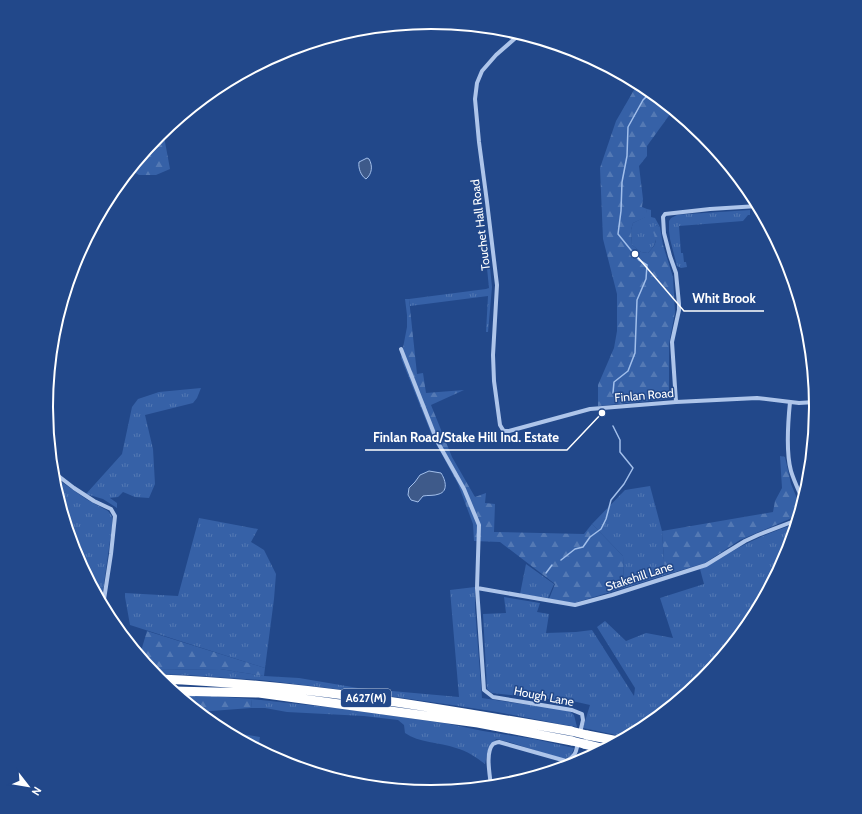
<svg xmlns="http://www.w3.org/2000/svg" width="862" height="814" font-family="Cabin,sans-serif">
<defs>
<pattern id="grass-tufts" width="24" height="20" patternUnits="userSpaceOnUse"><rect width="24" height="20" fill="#3661a7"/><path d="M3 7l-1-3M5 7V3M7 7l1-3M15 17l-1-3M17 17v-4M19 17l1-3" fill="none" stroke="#5479b4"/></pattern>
<pattern id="forest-firs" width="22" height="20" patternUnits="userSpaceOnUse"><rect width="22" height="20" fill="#3661a7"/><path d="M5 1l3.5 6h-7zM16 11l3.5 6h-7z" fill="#5479b4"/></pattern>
</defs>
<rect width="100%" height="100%" fill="#22488a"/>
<path fill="url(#grass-tufts)" d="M 647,209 L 651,210 L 651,217 L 655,218 L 660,227 L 656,225 C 656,240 658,242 648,253 L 641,252 L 632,245 L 631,230 L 633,223 L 645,217 Z
M 750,210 L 750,215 L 748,215 L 743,221 L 679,226 L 681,253 L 683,253 L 684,262 L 686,262 L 687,267 L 681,268 L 677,266 L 670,239 L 669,231 L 669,221 L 671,218 L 677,215 L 688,214 Z
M 488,247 L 492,287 L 488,332 L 486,332 L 488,296 L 410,306 L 409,299 L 486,289 L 489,288 L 485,248 Z
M 201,388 L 197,398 L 193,403 L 145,415 L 153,449 L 155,484 L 149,498 L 135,497 L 123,492 L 118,497 L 110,498 L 117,503 L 117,508 L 103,499 L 86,494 L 122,454 L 132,407 L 138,399 L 159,392 Z
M 53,476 L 86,499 L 108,511 L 112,516 L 112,526 L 103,591 L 101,602 L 75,554 L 53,482 Z
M 650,486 L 662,531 L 665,575 L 624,588 L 623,556 L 592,524 L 625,490 Z
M 199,518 L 258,529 L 251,542 L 264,550 L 276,574 L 274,599 L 265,668 L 130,625 L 125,597 L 125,593 L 178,596 Z
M 796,524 L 787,555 L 751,621 L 703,679 L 645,727 L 626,737 L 583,728 L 590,705 L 577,702 L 492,693 L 487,689 L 483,614 L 506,613 L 504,597 L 540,603 L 537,612 L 549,614 L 546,633 L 576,632 L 592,630 L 634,696 L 635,688 L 597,627 L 605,621 L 626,641 L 646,633 L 673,638 L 660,598 L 704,584 L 700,569 C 714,564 725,555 738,548 C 757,538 776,530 796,524 Z
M 526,564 L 554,584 L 548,598 L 520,594 Z
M 475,587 L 475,609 L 482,698 L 522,704 L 555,708 L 571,712 L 574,715 L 577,727 L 560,724 L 497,712 L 452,705 L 353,691 L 261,680 L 187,675 L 155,674 L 151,670 L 220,669 L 264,676 L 299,678 L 358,688 L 459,697 L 450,590 Z
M 252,699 L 336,708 L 444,723 L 483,731 L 534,739 L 574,748 L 571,756 L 564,759 L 550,755 L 509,742 L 496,739 L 488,750 L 485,764 C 476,757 467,751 456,748 C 439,742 419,743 405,733 L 404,725 L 398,720 L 364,716 L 287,712 L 265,708 L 251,708 Z"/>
<path fill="url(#forest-firs)" d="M 638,83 L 645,87 L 673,110 L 647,146 L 647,156 L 639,166 L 643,199 L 642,207 L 647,209 L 646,217 L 633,223 L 631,230 L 632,245 L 641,252 L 648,253 L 654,246 L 656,241 L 652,228 L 656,225 L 660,227 L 663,245 L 673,277 L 675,312 L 669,344 L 669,399 L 598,406 L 598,385 L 614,348 L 617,331 L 617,294 L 603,239 L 600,168 L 616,121 Z
M 163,131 L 170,169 L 156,175 L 139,175 L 134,172 L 132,168 L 159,135 Z
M 405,299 L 409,299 L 417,374 L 423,373 L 426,393 L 464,390 L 431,405 L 452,457 L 475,497 L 486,493 L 485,503 L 495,504 L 494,532 L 584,534 L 592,524 L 623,556 L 624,588 L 574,603 L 549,599 L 555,584 L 500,542 L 474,541 L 473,524 L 458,484 L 433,438 L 401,358 L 407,327 L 407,315 Z
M 780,456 L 785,457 L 791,484 L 801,508 L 799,515 L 740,540 L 705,563 L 665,575 L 662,531 L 773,512 L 775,501 L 782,488 Z
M 147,631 L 265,668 L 264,676 L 220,669 L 151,670 L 137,652 L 141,651 Z
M 199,695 L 252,699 L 251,708 L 198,712 L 179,696 Z"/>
<path fill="#3661a7" d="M 241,734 L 260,737 L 258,749 L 240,739 Z"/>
<path fill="#3e5a8a" stroke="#a2bfeb" d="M 367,158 L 369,159 C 373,166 372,174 366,179 C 361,176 358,168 359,162 Z
M 429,471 L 441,473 C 445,479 449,491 439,494 C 434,496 428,495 423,496 L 418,502 L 411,500 L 408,495 L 409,488 L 415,482 L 420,475 Z"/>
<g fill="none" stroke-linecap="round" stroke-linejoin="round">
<path stroke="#a2bfeb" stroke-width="1.5" d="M 613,393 L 614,382 L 628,371 L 635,353 L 637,300 L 646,279 L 647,265 L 639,260 L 618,234 L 621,211 L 622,182 L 627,156 L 628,127 L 643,100 L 651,92
M 561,560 L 575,549 L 583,547 L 590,537 L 601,529 L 606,519 L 611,500 L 624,484 L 633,468 L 620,452 L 620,440 L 613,426
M 546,573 L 552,565"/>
<path stroke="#aec5ea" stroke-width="4" d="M 520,34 L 496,55 L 482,71 L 477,83 L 475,99 L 479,142 L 487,202 L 497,285 L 493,355 L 494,381 L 500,425 L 503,430 L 505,431 L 509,431 L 590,409 L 676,402 L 757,398 L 799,403 L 815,402
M 401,349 L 437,441 L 464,489 L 479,525 L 477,588 L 484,690 L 493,697 L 572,710 L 582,714 L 583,720 L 580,733
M 676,402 L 672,342 L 679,310 L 679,304 L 676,273 L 670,256 L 664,233 L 663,217 L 665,214 L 710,209 L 758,206
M 790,402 C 788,422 786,453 791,471 C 794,481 799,491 803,501
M 52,471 L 74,488 L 94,501 L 111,509 L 115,516 L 111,554 L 103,606
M 477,588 L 575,605 L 612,595 L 706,565 L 745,541 L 758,535 L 797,520
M 491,786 C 490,775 485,753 493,744 C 495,743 498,742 499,742 L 566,761 C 576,756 576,752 578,742"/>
<path stroke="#fff" stroke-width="9" d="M 159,679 C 298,684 434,707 571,731
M 173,691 L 259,693 L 478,723 L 572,741
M 587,735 L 618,741
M 584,744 L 605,749"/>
<path stroke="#fff" stroke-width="9" d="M 571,731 L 587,735
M 572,741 L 584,744"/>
</g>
<g text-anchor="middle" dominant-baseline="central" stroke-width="3" stroke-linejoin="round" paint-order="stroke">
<rect fill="#22488a" stroke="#bdc8dc" stroke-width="1" x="341" y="689" width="50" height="18" rx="3"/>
<g font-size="11" font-weight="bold" fill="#fff">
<text x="366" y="698">A627(M)</text>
</g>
<g font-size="12" fill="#fff" stroke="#22488a">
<text transform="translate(480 225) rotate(-97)">Touchet Hall Road</text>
<text transform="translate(644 395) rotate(-5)">Finlan Road</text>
<text transform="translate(639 576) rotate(-18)">Stakehill Lane</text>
<text transform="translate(544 696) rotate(11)">Hough Lane</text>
</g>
</g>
<path d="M0 0H862V814H0ZM53 407a378 378 0 1 1 756 0a378 378 0 1 1-756 0Z" fill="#22488a" fill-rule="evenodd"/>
<path fill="none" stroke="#fff" stroke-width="2" d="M53 407a378 378 0 1 1 756 0a378 378 0 1 1-756 0Z"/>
<path fill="none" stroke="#fff" stroke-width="1.5" d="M635 254L684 311H764M602 413L567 450H365"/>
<g fill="#fff" stroke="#22488a" stroke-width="1.5">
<circle cx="635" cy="254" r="4"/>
<circle cx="602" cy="413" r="4"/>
</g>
<g font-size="13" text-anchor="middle" font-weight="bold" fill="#fff" stroke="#22488a" stroke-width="3" stroke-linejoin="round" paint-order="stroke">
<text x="724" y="303">Whit Brook</text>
<text x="466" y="442">Finlan Road/Stake Hill Ind. Estate</text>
</g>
<g transform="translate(28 786) rotate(121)" stroke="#22488a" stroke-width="3" paint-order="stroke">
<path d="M0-3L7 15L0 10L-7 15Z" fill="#ffffff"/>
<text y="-6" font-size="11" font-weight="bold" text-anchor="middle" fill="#ffffff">N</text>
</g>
</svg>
